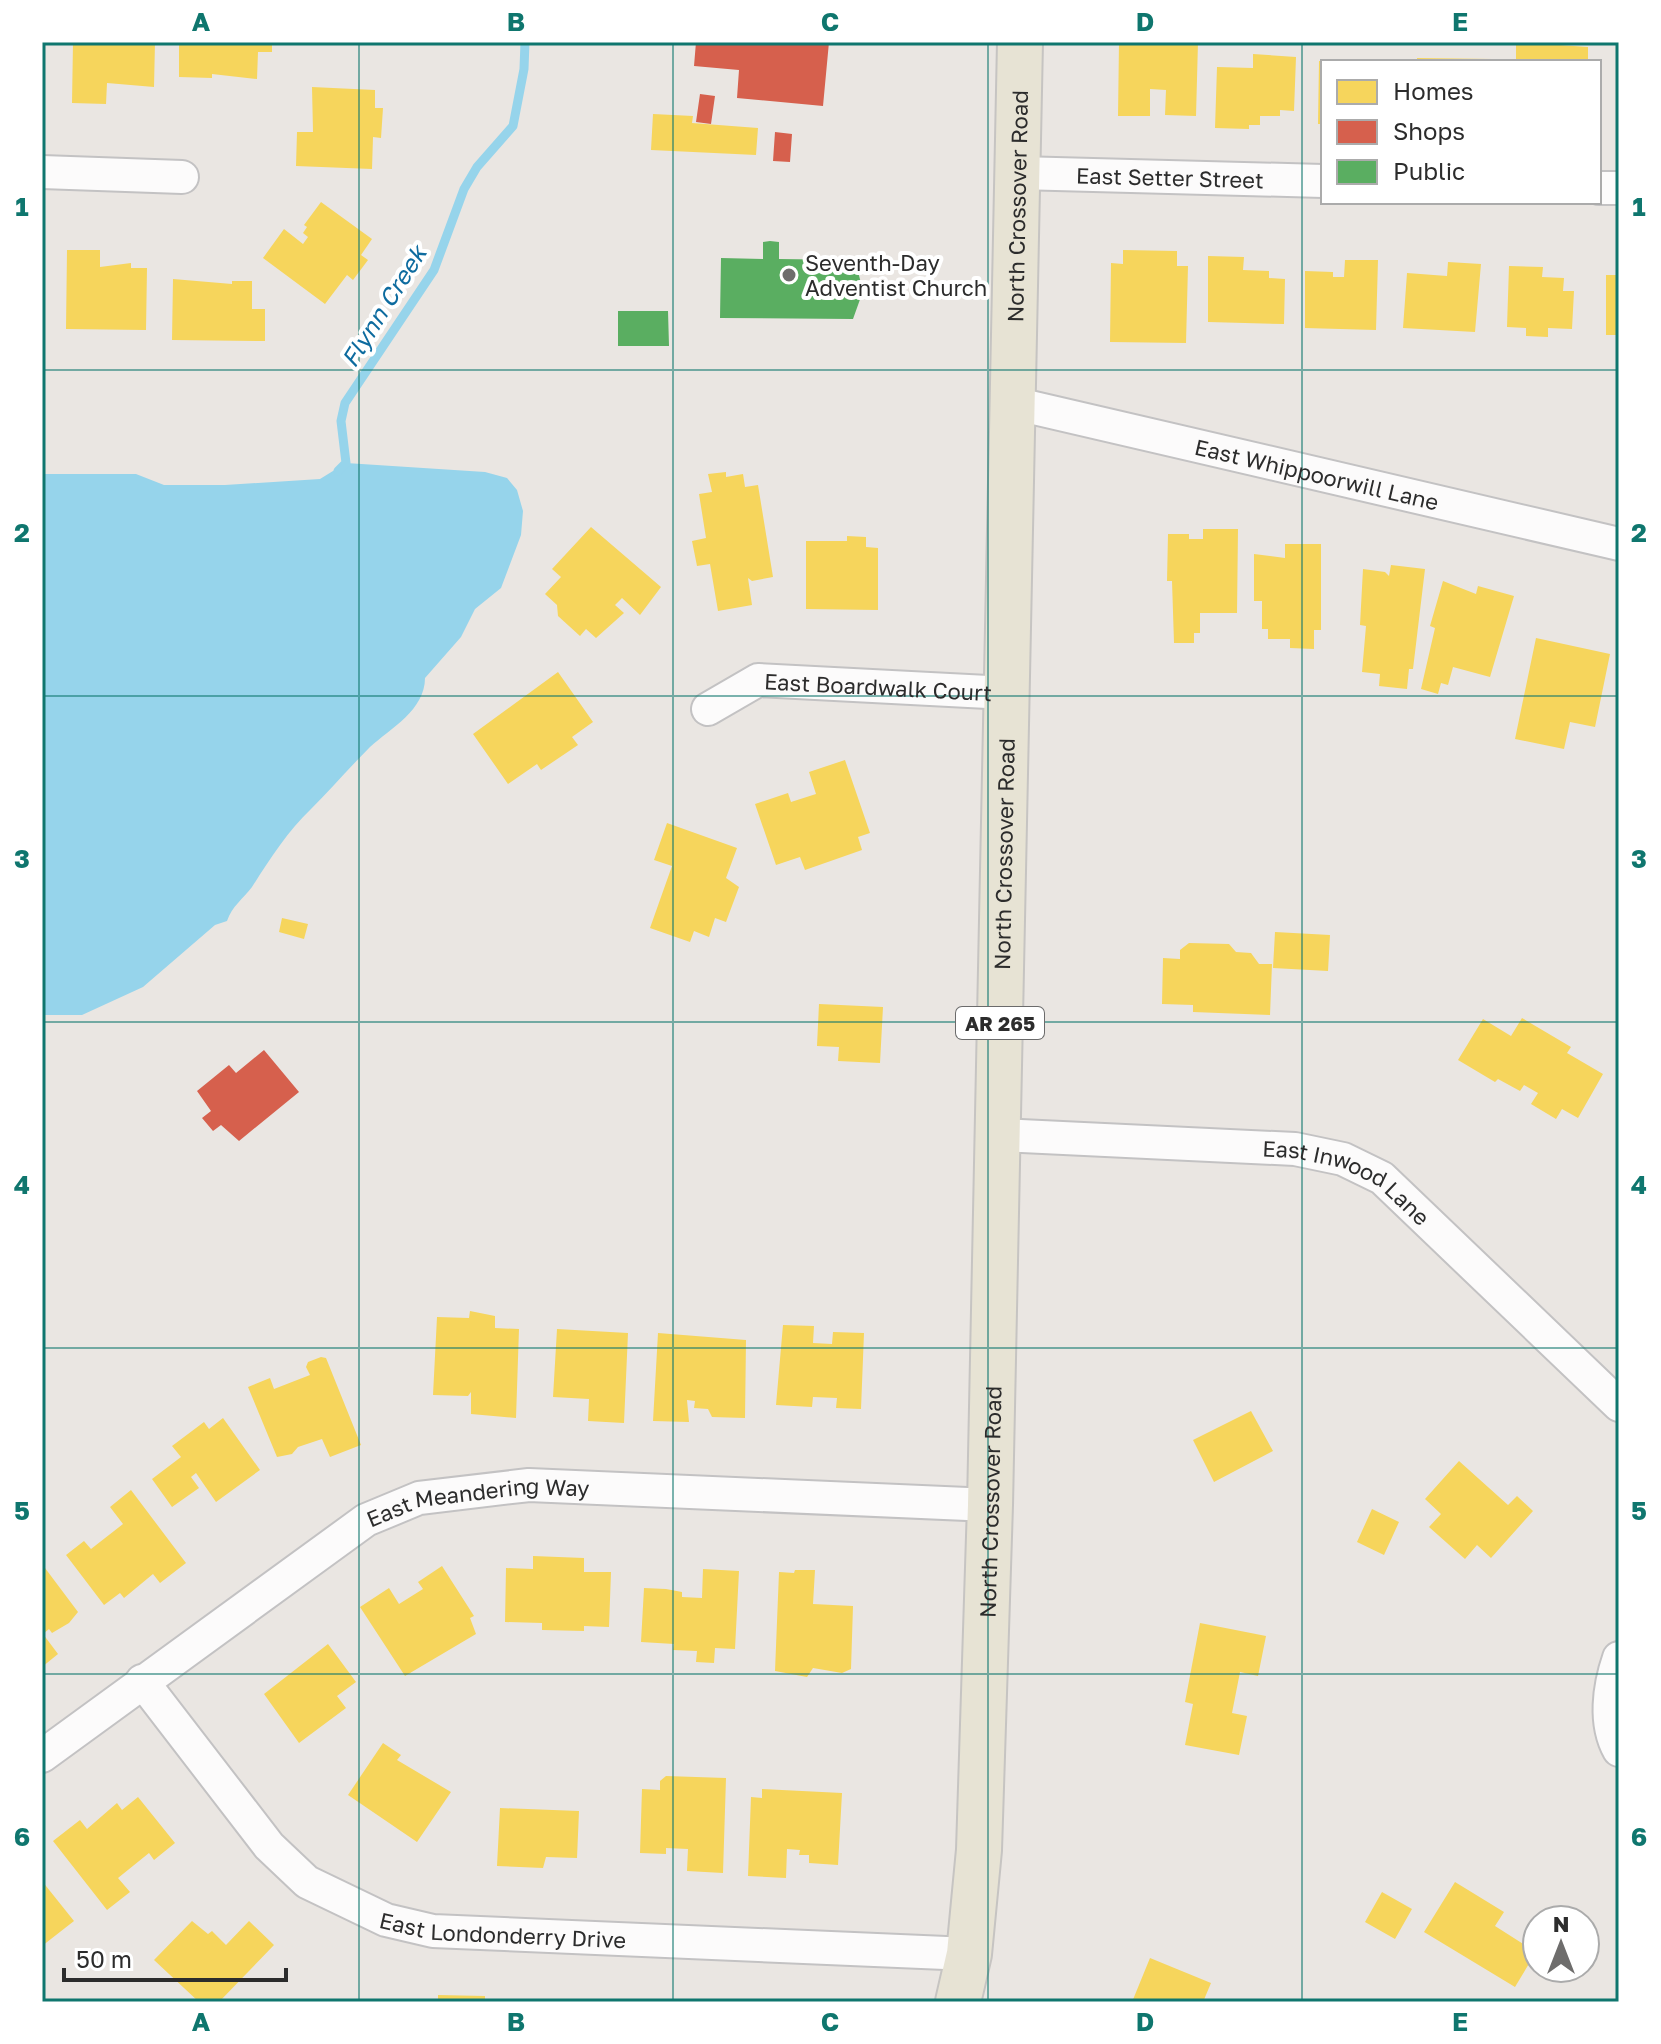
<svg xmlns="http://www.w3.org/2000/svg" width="1661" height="2044" font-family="'Golos Text',sans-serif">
<rect width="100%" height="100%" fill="#eae6e2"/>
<path fill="#96d4eb" d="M 346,463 L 485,472 L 507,478 L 517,490 L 523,511 L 521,535 L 501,588 L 475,609 L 461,637 L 425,678 C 425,710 391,728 370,747 C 350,767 331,789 311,809 C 287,832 270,859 252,887 C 243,899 232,906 227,921 L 215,925 L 143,987 L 82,1015 L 42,1015 L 42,474 L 136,474 L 164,485 L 225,485 L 320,479 Z"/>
<path fill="#f6d55c" d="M 73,42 L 155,42 L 154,87 L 107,83 L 106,104 L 72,103 Z
M 179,42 L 272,42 L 272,52 L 258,52 L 257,79 L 212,74 L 212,78 L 179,77 Z
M 1119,42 L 1198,42 L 1196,116 L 1165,115 L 1166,90 L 1150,89 L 1150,116 L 1118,116 Z
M 1516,42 L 1588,47 L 1588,62 L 1516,62 Z
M 1253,54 L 1296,57 L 1294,111 L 1280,110 L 1280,116 L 1260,116 L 1260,125 L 1249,125 L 1249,129 L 1215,128 L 1217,67 L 1253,68 Z
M 1417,58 L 1492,59 L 1491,62 L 1417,62 Z
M 1319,61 L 1323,61 L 1323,124 L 1318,124 Z
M 312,87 L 375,90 L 375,108 L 383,108 L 381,138 L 373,137 L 372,169 L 296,166 L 297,132 L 313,132 Z
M 653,114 L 693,116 L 692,123 L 758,128 L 756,155 L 651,150 Z
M 321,202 L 372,239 L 361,255 L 368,260 L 353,280 L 347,275 L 325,304 L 263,258 L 284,229 L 303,244 L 308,237 L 303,233 L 307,227 L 304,225 Z
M 67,250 L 100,250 L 100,267 L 131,263 L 131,268 L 147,268 L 146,330 L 66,329 Z
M 1123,250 L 1177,251 L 1177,266 L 1188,266 L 1186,343 L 1110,342 L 1111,263 L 1123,264 Z
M 42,255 L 45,255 L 45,304 L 42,304 Z
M 1208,256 L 1244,257 L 1243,270 L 1269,271 L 1269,278 L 1285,279 L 1284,324 L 1208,322 Z
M 1345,260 L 1378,260 L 1376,330 L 1305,328 L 1305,271 L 1333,272 L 1333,277 L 1344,277 Z
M 1448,262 L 1481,264 L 1475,332 L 1403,328 L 1407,273 L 1447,276 Z
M 1509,266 L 1543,267 L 1542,277 L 1564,278 L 1563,291 L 1574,291 L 1572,329 L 1548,328 L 1548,337 L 1526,336 L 1526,328 L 1507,327 Z
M 1606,275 L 1619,275 L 1619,335 L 1606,335 Z
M 173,279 L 232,284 L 232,281 L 252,281 L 252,309 L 265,309 L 265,341 L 172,340 Z
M 726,472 L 726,477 L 743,474 L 745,487 L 758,485 L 773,577 L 752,581 L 748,578 L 752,605 L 718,611 L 710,564 L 697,566 L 692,541 L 706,538 L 699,494 L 712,492 L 708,474 Z
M 591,527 L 661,587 L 640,615 L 622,598 L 615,605 L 624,613 L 596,638 L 586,629 L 580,636 L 558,616 L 557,605 L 545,594 L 561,577 L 552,569 Z
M 1203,529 L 1238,529 L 1237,613 L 1200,613 L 1200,633 L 1194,633 L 1194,643 L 1174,643 L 1172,581 L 1167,581 L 1168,534 L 1189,534 L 1189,539 L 1203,539 Z
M 847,536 L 866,537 L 866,547 L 878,548 L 878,610 L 806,609 L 806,541 L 847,541 Z
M 1285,544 L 1321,544 L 1321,630 L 1314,630 L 1314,649 L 1290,648 L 1290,639 L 1268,639 L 1268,629 L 1262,629 L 1262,601 L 1254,601 L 1254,554 L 1285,558 Z
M 1391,565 L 1425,569 L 1413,669 L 1409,669 L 1407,689 L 1379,686 L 1380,674 L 1362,672 L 1366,626 L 1360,625 L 1363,569 L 1385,572 L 1389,576 Z
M 1443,581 L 1476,594 L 1478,586 L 1514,596 L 1490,677 L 1453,667 L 1448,685 L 1441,683 L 1438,694 L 1421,689 L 1435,628 L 1430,626 Z
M 1536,638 L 1610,654 L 1595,727 L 1570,722 L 1564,749 L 1515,739 Z
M 558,672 L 593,722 L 572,737 L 578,745 L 541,770 L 537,764 L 508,784 L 473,734 Z
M 845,760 L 870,833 L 858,837 L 862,850 L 805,870 L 800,857 L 776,865 L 755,804 L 788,793 L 791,802 L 816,794 L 809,772 Z
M 667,823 L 737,848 L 726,878 L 739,887 L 726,922 L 715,918 L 709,937 L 694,931 L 690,942 L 650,928 L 672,866 L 654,860 Z
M 282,918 L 308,924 L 304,939 L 279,932 Z
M 1275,932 L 1330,935 L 1328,971 L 1273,968 Z
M 1189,943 L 1229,944 L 1236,952 L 1251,953 L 1259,964 L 1272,964 L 1270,1015 L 1193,1012 L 1193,1005 L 1162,1004 L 1163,958 L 1180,959 L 1180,950 Z
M 819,1004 L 883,1007 L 880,1063 L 838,1061 L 839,1047 L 817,1046 Z
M 1522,1018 L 1571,1047 L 1567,1053 L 1603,1074 L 1578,1118 L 1562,1109 L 1556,1119 L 1531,1104 L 1538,1093 L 1524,1085 L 1520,1091 L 1498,1079 L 1495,1082 L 1458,1060 L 1483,1019 L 1511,1036 Z
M 470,1311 L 495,1316 L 495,1328 L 519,1329 L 516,1418 L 471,1414 L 471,1392 L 468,1396 L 433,1395 L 437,1317 L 469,1318 Z
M 783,1325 L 814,1326 L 813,1343 L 832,1344 L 833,1332 L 864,1333 L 861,1409 L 836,1408 L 837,1398 L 813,1397 L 812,1407 L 776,1405 Z
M 557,1329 L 628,1333 L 624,1423 L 588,1421 L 589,1399 L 553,1397 Z
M 658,1333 L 746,1340 L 745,1418 L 712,1417 L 708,1409 L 694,1408 L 695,1401 L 687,1400 L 689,1422 L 653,1421 Z
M 321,1357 L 326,1358 L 361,1445 L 330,1457 L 322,1439 L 298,1447 L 292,1454 L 277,1457 L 248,1387 L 270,1378 L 274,1389 L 310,1375 L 306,1367 L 308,1362 Z
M 1251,1411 L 1273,1451 L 1214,1482 L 1193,1440 Z
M 223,1418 L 260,1470 L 216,1502 L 196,1473 L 191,1477 L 199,1488 L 172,1507 L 152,1479 L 181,1457 L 172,1446 L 204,1422 L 209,1429 Z
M 1459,1461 L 1508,1505 L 1517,1496 L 1533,1511 L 1491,1558 L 1477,1545 L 1465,1559 L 1429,1527 L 1441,1514 L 1425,1499 Z
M 131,1490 L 186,1563 L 160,1583 L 153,1574 L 124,1598 L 120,1593 L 104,1605 L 66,1555 L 84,1541 L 91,1549 L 123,1524 L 110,1507 Z
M 1372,1509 L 1399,1522 L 1384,1555 L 1357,1542 Z
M 533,1556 L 584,1558 L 584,1572 L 611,1572 L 609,1627 L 584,1626 L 584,1631 L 542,1630 L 542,1623 L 505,1622 L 506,1568 L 533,1569 Z
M 42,1564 L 78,1612 L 69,1623 L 52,1633 L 49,1629 L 43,1634 L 58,1654 L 42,1667 Z
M 442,1566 L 474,1616 L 470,1618 L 476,1634 L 405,1676 L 360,1607 L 389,1588 L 399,1604 L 423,1589 L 418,1582 Z
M 703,1569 L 739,1571 L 735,1649 L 715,1648 L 714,1663 L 696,1662 L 697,1651 L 673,1650 L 674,1644 L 641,1642 L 644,1588 L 666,1589 L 682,1592 L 682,1597 L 702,1598 Z
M 795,1570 L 815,1570 L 813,1604 L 853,1606 L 851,1669 L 842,1673 L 813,1668 L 807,1677 L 775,1671 L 779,1572 L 794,1573 Z
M 1200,1623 L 1266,1636 L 1258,1676 L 1240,1672 L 1232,1713 L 1247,1716 L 1239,1755 L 1185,1745 L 1193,1704 L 1185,1702 Z
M 328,1644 L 356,1682 L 337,1696 L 346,1708 L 299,1743 L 264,1694 Z
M 383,1743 L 401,1755 L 397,1760 L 451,1792 L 417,1842 L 348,1795 Z
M 666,1776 L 726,1778 L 723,1873 L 687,1871 L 688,1849 L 666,1848 L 666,1854 L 640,1853 L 642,1789 L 660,1790 L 660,1781 Z
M 762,1789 L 842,1793 L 838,1865 L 809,1863 L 809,1855 L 799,1855 L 800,1850 L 787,1849 L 786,1878 L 748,1876 L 751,1797 L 762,1798 Z
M 138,1797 L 175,1843 L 154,1860 L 149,1853 L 118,1878 L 130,1892 L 107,1910 L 53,1841 L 80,1820 L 87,1829 L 117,1803 L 122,1810 Z
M 500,1808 L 579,1811 L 577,1858 L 546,1857 L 543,1868 L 497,1866 Z
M 42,1881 L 74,1921 L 42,1946 Z
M 1455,1882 L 1504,1912 L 1495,1926 L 1536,1952 L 1515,1987 L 1424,1932 Z
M 1382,1892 L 1412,1909 L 1395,1939 L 1365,1922 Z
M 192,1921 L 208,1934 L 212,1931 L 226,1945 L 249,1921 L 274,1945 L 219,2002 L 199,2002 L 154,1960 Z
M 1150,1958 L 1211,1983 L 1203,2002 L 1132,2002 Z
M 438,1995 L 485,1996 L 485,2002 L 438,2002 Z"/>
<path fill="#d6604d" d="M 696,42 L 829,42 L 823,106 L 737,98 L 739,70 L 694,66 Z
M 700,94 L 715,96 L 711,124 L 696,122 Z
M 775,132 L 792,134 L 790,162 L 773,161 Z
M 264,1050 L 299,1092 L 239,1141 L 221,1125 L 213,1131 L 202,1118 L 211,1111 L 197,1091 L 229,1065 L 236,1073 Z"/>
<path fill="#5aae61" d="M 770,241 L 779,242 L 779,259 L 855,260 L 863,291 L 853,319 L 720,318 L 721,258 L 763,259 L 763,242 Z
M 618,311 L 668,311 L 669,346 L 618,346 Z"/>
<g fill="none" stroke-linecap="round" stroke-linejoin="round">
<path stroke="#96d4eb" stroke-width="9" d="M 338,471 L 346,463 L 341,421 L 345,403 L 434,270 L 464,189 L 477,167 L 513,126 L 524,69 L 525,42"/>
<g stroke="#c3c2c3" stroke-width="36">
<g id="street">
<path d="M 42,172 L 182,177"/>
<path id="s1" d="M 1018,173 L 1323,181"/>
<path d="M 1599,188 L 1619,188"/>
<path id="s2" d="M 1013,403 L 1619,544"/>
<path id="s3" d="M 708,709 L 758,680 L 1007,693"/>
<path id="s4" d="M 998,1135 L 1295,1149 L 1343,1159 L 1382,1178 L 1619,1405"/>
<path d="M 1619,1658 C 1609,1687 1604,1723 1619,1750"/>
<path id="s5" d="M 142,1681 L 269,1846 L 307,1882 L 386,1920 L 433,1931 L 969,1954"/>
<path id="s6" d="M 42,1756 L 366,1520 L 419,1498 L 529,1485 L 990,1505"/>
</g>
</g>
<g stroke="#c6c4c2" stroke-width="48">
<g id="primary">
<path id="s7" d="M 958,2002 L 969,1954 L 979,1850 L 990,1505 L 1020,42"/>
</g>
</g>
<use href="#street" stroke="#fcfbfb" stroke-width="32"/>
<use href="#primary" stroke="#e7e3d4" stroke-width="44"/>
</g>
<path fill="none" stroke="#0f766e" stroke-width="2" stroke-opacity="0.55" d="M 359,42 L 359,2002M 673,42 L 673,2002M 988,42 L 988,2002M 1302,42 L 1302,2002M 42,370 L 1619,370M 42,696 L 1619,696M 42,1022 L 1619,1022M 42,1348 L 1619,1348M 42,1674 L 1619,1674"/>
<circle fill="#6e6d6c" stroke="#fff" stroke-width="3" cx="789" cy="275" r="8"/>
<g text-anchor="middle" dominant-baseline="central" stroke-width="8" stroke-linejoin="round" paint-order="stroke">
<rect fill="#fff" stroke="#6b6b6b" stroke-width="2" x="956" y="1007" width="88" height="32" rx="6"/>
<g font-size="20" font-weight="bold" fill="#2c2c2c">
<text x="1000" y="1023">AR 265</text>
</g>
<g font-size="22" fill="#2c2c2c" stroke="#fff">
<text stroke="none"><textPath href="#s1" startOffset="152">East Setter Street</textPath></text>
<text stroke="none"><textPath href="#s7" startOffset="1798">North Crossover Road</textPath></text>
<text stroke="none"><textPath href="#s2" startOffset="312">East Whippoorwill Lane</textPath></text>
<text stroke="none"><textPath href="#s3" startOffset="178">East Boardwalk Court</textPath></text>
<text stroke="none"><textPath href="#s7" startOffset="1150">North Crossover Road</textPath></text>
<text stroke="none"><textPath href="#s4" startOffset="358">East Inwood Lane</textPath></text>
<text stroke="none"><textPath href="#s7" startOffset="502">North Crossover Road</textPath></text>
<text stroke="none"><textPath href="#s6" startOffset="516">East Meandering Way</textPath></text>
<text stroke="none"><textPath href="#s5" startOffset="466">East Londonderry Drive</textPath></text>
</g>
<g font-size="22" fill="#2c2c2c" stroke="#fff" text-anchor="start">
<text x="805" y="262">Seventh-Day<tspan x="805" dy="25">Adventist Church</tspan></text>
</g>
<g font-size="24" font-style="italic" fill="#0d6b9f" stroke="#fff">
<text transform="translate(383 306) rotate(-58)">Flynn Creek</text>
</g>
</g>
<rect width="1661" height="2044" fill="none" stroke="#ffffff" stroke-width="88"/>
<rect x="1321" y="60" width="280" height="144" fill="#ffffff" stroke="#ababab" stroke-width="2"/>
<rect x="1337" y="80" width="40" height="24" fill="#f6d55c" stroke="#ababab" stroke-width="2"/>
<text x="1393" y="100" font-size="24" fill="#2c2c2c">Homes</text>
<rect x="1337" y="120" width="40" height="24" fill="#d6604d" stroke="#ababab" stroke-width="2"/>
<text x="1393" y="140" font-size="24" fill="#2c2c2c">Shops</text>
<rect x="1337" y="160" width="40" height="24" fill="#5aae61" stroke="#ababab" stroke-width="2"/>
<text x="1393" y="180" font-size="24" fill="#2c2c2c">Public</text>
<g transform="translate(1561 1944)"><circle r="38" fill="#ffffff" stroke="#ababab" stroke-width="2"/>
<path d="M0-6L14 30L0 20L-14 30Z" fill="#6e6d6c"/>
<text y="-12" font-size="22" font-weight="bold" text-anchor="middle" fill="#2c2c2c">N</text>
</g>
<path d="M64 1968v12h222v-12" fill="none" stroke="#2c2c2c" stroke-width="4"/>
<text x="76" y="1968" font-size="24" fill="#2c2c2c" stroke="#ffffff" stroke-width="6" paint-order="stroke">50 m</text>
<rect x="44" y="44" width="1573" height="1956" fill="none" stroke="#0f766e" stroke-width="3"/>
<g font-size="26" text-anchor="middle" font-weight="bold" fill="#0f766e">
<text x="201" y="31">A</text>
<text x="516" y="31">B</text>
<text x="830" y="31">C</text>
<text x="1145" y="31">D</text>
<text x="1460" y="31">E</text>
<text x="22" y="216">1</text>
<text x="1639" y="216">1</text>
<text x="22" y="542">2</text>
<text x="1639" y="542">2</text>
<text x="22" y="868">3</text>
<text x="1639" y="868">3</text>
<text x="22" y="1194">4</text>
<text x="1639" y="1194">4</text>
<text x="22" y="1520">5</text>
<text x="1639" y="1520">5</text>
<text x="22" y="1846">6</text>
<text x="1639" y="1846">6</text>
<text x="201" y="2031">A</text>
<text x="516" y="2031">B</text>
<text x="830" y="2031">C</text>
<text x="1145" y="2031">D</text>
<text x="1460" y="2031">E</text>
</g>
</svg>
